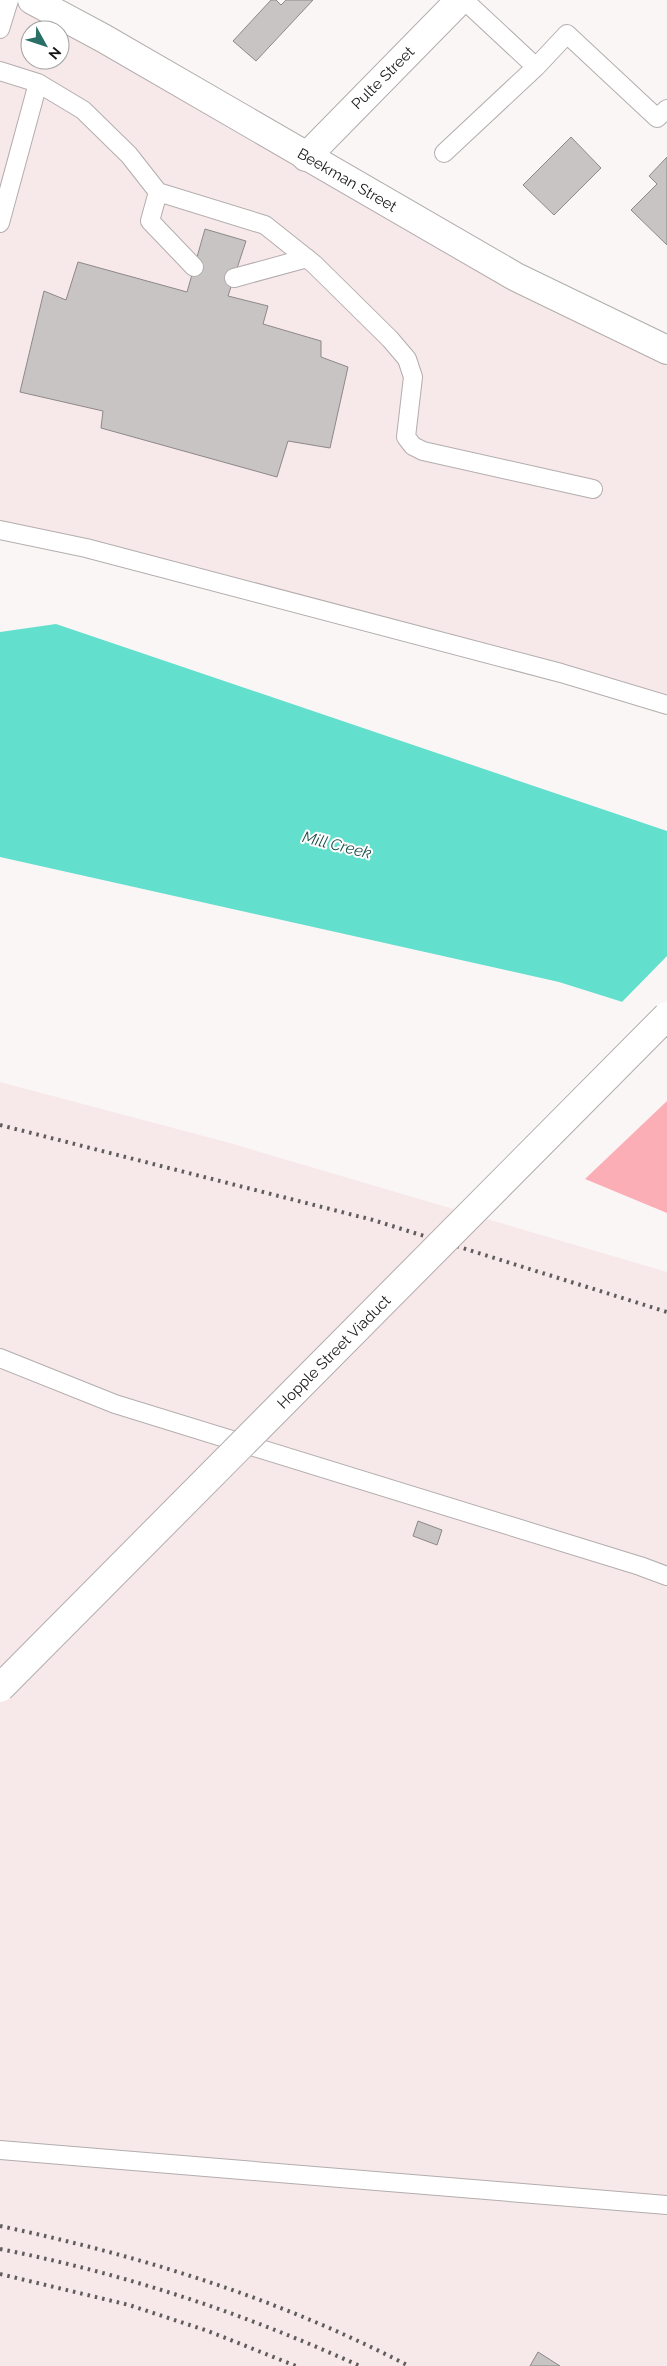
<svg xmlns="http://www.w3.org/2000/svg" width="667" height="2366" font-family="Raleway,sans-serif">
<rect width="100%" height="100%" fill="#fbf6f6"/>
<path fill="#f7e8e9" fill-rule="evenodd" d="M 0,0 L 32,0 L 667,350 L 667,705 L 0,530 ZM 30,30 L 60,30 L 60,60 L 30,60 Z
M 0,1082 L 226,1142 L 667,1272 L 667,2366 L 0,2366 Z"/>
<path fill="#fbaeb5" d="M 667,1101 L 667,1213 L 585,1179 Z"/>
<path fill="#63dfcd" d="M 56,624 L 667,831 L 667,1016 L 559,982 L 0,857 L 0,632 Z"/>
<path fill="#fbf6f6" d="M 667,956 L 667,1019 L 620,1004 Z"/>
<path fill="#c9c4c4" stroke="#8d8889" d="M 271,0 L 276,0 L 281,5 L 286,0 L 313,0 L 256,61 L 233,41 Z
M 571,137 L 601,168 L 554,215 L 523,185 Z
M 667,157 L 667,245 L 631,210 L 657,184 L 649,176 Z
M 205,229 L 246,241 L 228,296 L 268,306 L 263,324 L 321,341 L 321,357 L 348,367 L 330,448 L 288,441 L 277,477 L 101,428 L 103,411 L 20,392 L 44,291 L 66,300 L 78,262 L 187,292 Z
M 418,1521 L 442,1530 L 437,1545 L 413,1536 Z
M 538,2352 L 560,2366 L 530,2366 Z"/>
<g fill="none" stroke-linecap="round" stroke-linejoin="round">
<g stroke="#b3adae" stroke-width="20">
<path id="service" d="M 464,0 L 536,67 L 567,34 L 657,118 L 667,109
M 0,29 L 9,0
M 0,71 L 38,83 L 83,110 L 129,155 L 158,192 L 265,225 L 314,264 L 390,339 L 407,359 L 413,377 L 406,437 L 413,446 L 423,451 L 593,489
M 444,153 L 536,67
M 158,192 L 150,221 L 194,267
M 0,223 L 38,83
M 234,278 L 307,258
M 0,530 L 86,548 L 561,673 L 667,705
M 0,1358 L 115,1404 L 640,1566 L 667,1576
M 0,2150 L 667,2205"/>
</g>
<g stroke="#b3adae" stroke-width="30">
<path id="minor" d="M 306,157 L 460,0"/>
</g>
<g stroke="#b3adae" stroke-width="30">
<path id="secondary" d="M 32,0 L 103,38 L 516,277 L 667,350"/>
</g>
<use href="#service" stroke="#fff" stroke-width="18"/>
<use href="#minor" stroke="#fff" stroke-width="28"/>
<use href="#secondary" stroke="#fff" stroke-width="28"/>
<path stroke="#5f5c5c" stroke-width="4" stroke-dasharray="2.5 5" stroke-linecap="butt" d="M 0,1125 L 373,1220 L 667,1312
M 0,2226 C 142,2256 280,2299 409,2366
M 0,2249 C 126,2274 243,2313 360,2366
M 0,2274 L 129,2305 L 208,2331 L 296,2366"/>
<g stroke="#b3adae" stroke-width="30" stroke-linecap="butt">
<path id="primary-bridge" d="M 0,1688 L 667,1016"/>
</g>
<use href="#primary-bridge" stroke="#fff" stroke-width="28"/>
</g>
<g text-anchor="middle" dominant-baseline="central" stroke-width="4" stroke-linejoin="round" paint-order="stroke">
<g font-size="15" fill="#171616" stroke="#fff">
<text transform="translate(383 78) rotate(-45)">Pulte Street</text>
<text transform="translate(347 180) rotate(30)">Beekman Street</text>
<text transform="translate(334 1352) rotate(-45)">Hopple Street Viaduct</text>
</g>
<g font-size="16" font-style="italic" fill="#1d524b" stroke="#fff">
<text transform="translate(337 845) rotate(14)">Mill Creek</text>
</g>
</g>
<g transform="translate(45 45) rotate(130)"><circle r="24" fill="#ffffff" stroke="#a2a2a2"/>
<path d="M0-4L9 19L0 12L-9 19Z" fill="#296f66"/>
<text y="-8" font-size="14" font-weight="bold" text-anchor="middle" fill="#171616">N</text>
</g>
</svg>
